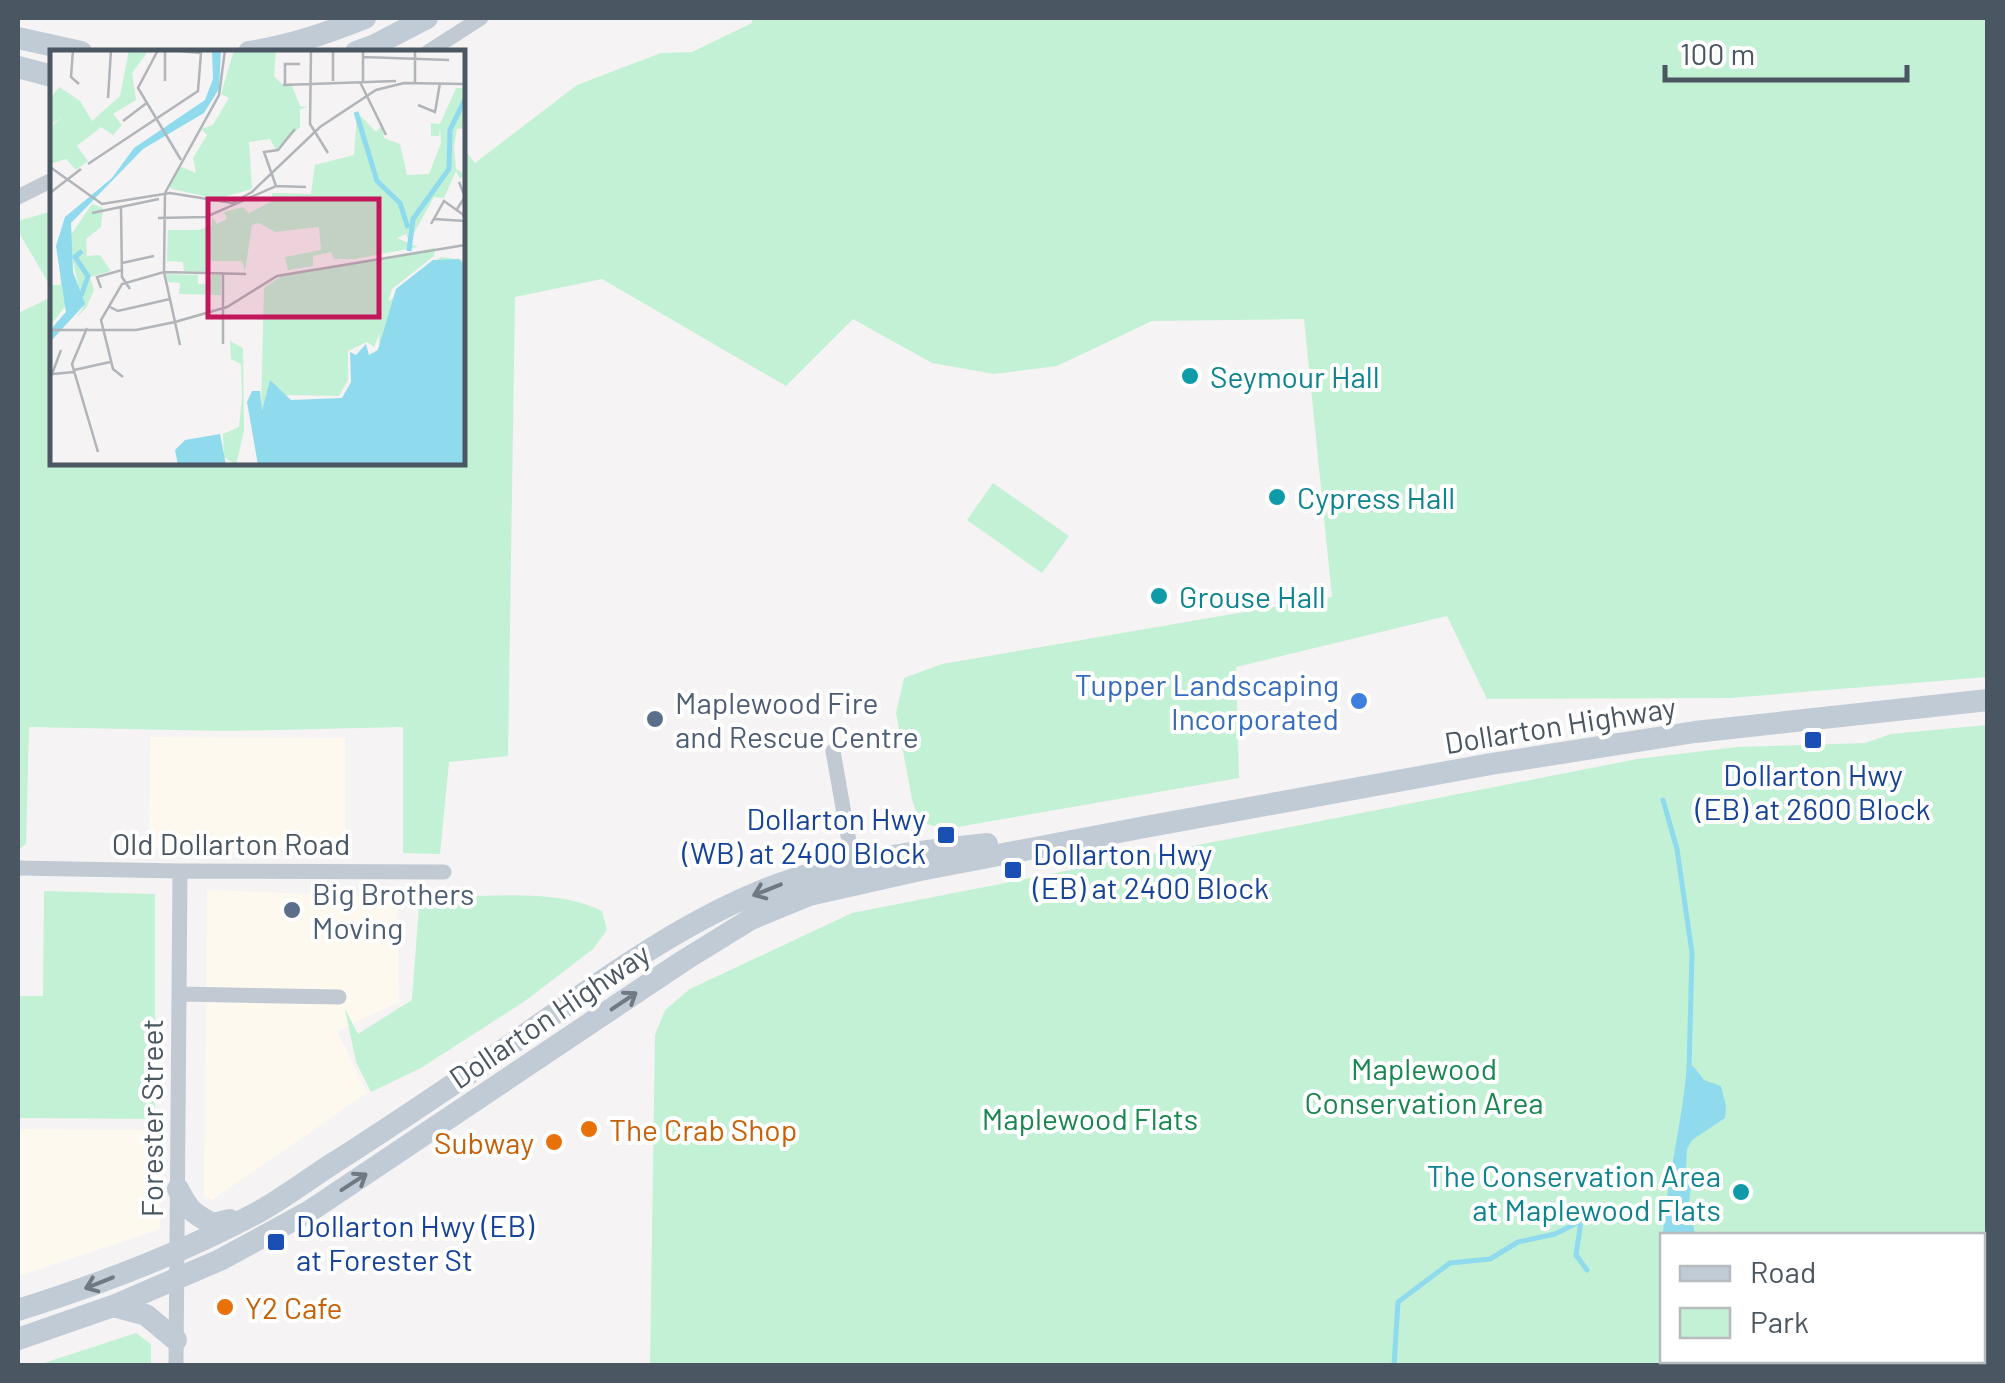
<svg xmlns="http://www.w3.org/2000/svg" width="2005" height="1383" font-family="Barlow,sans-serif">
<rect width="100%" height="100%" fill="#f5f3f3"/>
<path fill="#fdf9ef" d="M 150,737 L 345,738 L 345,850 L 149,849 Z
M 207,890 L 397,897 L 399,1002 L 337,1031 L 367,1093 L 212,1200 L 204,1196 Z
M 18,1129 L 161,1130 L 160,1229 L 18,1276 Z"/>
<path fill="#c3f1d5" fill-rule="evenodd" d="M 752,18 L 1987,18 L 1987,677 L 1730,698 L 1487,699 L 1447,616 L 1236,667 L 1239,778 L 946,829 L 919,822 L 912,799 L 896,713 L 904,678 L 942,664 L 1332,597 L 1304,319 L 1152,321 L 1057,366 L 994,374 L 932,363 L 853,319 L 786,386 L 602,279 L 515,297 L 508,756 L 449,762 L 440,854 L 403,853 L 403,727 L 227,731 L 29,727 L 26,844 L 18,850 L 18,313 L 52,297 L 52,462 L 462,462 L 463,148 L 475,163 L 577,85 L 661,53 L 692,52 L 752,23 Z
M 49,212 L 52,218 L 52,289 L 18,231 L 18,221 Z
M 993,483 L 1069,536 L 1042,573 L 967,520 Z
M 1987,725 L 1987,1365 L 650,1366 L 655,1035 L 665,1010 L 690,989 L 852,913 L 1637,759 L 1737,747 L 1865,743 L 1891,734 ZM 1662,1236 L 1982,1236 L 1982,1360 L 1662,1360 Z
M 44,891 L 155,894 L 155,1119 L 18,1118 L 18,996 L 43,996 Z
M 441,897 C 494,897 554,888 602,911 L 607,930 L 593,949 L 525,1001 L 421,1068 L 371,1092 L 356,1062 L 345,1009 L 358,1034 L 412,1000 L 419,906 Z
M 136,1333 L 151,1344 L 151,1365 L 38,1365 Z"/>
<path fill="#90daee" d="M 1687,1064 L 1694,1067 L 1704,1080 L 1721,1086 L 1726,1106 L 1725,1118 L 1692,1140 L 1687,1149 L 1686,1169 L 1691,1183 L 1689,1203 L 1695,1235 L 1662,1236 L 1662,1271 C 1660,1201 1682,1133 1687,1064 Z"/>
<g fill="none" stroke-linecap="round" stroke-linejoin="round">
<path stroke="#90daee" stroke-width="5" d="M 1663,800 L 1677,849 L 1692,953 L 1689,1069
M 1394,1366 L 1398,1302 L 1450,1263 L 1490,1259 L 1518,1242 L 1555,1234 L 1581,1221 L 1576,1255 L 1587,1270"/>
<path stroke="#c1cad2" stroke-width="15" d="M 428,52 L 481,18
M 18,197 L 52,180
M 833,751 L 854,870
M 18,868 L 180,871 L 444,872
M 179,994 L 339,997
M 176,1366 L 180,871"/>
<path stroke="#c1cbd6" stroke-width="22" d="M 18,38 L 81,52
M 249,52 C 290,46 327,33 365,18
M 356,52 L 375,45 L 427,18
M 18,67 L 52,76
M 178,1189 C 189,1210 192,1213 213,1224 L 230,1220
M 113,1306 L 146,1315 L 176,1340
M 18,1310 C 101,1284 185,1252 262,1210 C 286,1196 309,1179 332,1164 C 383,1132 433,1098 483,1064 C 577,999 685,914 794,879 C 857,859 922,851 987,844
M 18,1339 L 113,1306 L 220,1260 L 310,1211 L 683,961 L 751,919 L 809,895 L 920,870 L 1145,827 L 1491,764 L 1695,732 L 1988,700"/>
</g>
<defs><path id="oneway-shaft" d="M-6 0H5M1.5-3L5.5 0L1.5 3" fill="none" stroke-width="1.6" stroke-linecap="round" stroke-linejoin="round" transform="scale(2.5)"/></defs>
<g stroke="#6e7984">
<use href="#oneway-shaft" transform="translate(767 890) rotate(158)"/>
<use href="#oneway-shaft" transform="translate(624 1001) rotate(-34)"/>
<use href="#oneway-shaft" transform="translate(354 1182) rotate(-33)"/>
<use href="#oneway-shaft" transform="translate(99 1283) rotate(158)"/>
</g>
<g fill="#0f9aa8" stroke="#fff" stroke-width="4">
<circle cx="1190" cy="376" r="10"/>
<circle cx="1277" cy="497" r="10"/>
<circle cx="1159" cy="596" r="10"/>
<circle cx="1741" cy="1192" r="10"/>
</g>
<circle fill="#3f7fe0" stroke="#fff" stroke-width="4" cx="1359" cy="701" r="10"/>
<g fill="#5c6f8a" stroke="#fff" stroke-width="4">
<circle cx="655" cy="719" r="10"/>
<circle cx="292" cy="910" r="10"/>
</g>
<g fill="#1a4fb4" stroke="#fff" stroke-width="4">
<rect x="1803" y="730" width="20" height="20" rx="5"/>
<rect x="936" y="825" width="20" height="20" rx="5"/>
<rect x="1003" y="860" width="20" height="20" rx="5"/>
<rect x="266" y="1232" width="20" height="20" rx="5"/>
</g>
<g fill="#e8710a" stroke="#fff" stroke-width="4">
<circle cx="589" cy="1129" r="10"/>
<circle cx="554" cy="1142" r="10"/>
<circle cx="225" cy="1307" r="10"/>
</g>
<g text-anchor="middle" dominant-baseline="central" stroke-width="8" stroke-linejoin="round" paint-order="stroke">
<g font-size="30" fill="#0d838f" stroke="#fff" text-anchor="start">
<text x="1210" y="376">Seymour Hall</text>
<text x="1297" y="497">Cypress Hall</text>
<text x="1179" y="596">Grouse Hall</text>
<text x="1721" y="1175" text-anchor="end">The Conservation Area<tspan x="1721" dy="34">at Maplewood Flats</tspan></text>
</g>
<g font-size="30" fill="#366cbe" stroke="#fff" text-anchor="end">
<text x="1339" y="684">Tupper Landscaping<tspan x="1339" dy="34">Incorporated</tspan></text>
</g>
<g font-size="30" fill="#4e5e75" stroke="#fff" text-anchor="start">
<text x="675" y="702">Maplewood Fire<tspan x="675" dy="34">and Rescue Centre</tspan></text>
<text x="312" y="893">Big Brothers<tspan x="312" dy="34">Moving</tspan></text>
</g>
<g font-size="30" fill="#4a5661" stroke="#fff">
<text transform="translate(1560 724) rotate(-9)">Dollarton Highway</text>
<text x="231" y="843">Old Dollarton Road</text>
<text transform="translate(549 1015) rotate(-34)">Dollarton Highway</text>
<text transform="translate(151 1118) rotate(-90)">Forester Street</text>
</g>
<g font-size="30" fill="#164399" stroke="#fff" text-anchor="start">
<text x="1813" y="774" text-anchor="middle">Dollarton Hwy<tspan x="1813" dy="34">(EB) at 2600 Block</tspan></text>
<text x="926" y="818" text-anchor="end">Dollarton Hwy<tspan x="926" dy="34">(WB) at 2400 Block</tspan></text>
<text x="1033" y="853">Dollarton Hwy<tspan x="1033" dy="34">(EB) at 2400 Block</tspan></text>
<text x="296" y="1225">Dollarton Hwy (EB)<tspan x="296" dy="34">at Forester St</tspan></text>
</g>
<g font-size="30" fill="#17864f" stroke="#fff">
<text x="1424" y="1068">Maplewood<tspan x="1424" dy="34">Conservation Area</tspan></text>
<text x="1090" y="1118">Maplewood Flats</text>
</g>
<g font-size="30" fill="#c56008" stroke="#fff" text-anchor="start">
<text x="609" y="1129">The Crab Shop</text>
<text x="534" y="1142" text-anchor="end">Subway</text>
<text x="245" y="1307">Y2 Cafe</text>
</g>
</g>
<g transform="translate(50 50)">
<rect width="415" height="415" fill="#f5f3f3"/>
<path d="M 79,0 L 99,0 L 82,23 L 86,50 L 63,64 L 72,75 L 63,85 L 51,77 L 27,96 L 38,111 L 26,120 L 16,109 L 0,114 L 0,77 L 13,67 L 0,75 L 0,49 L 9,37 L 30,51 L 42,71 L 70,46 ZM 184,0 L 226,0 L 224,26 L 233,35 L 241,33 L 250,56 L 258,57 L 250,59 L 250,77 L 226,100 L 220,89 L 199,92 L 202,139 L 167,149 L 122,139 L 118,135 L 129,116 L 146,123 L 143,108 L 157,85 L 151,79 L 163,75 L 179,48 L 171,44 ZM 406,38 L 415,38 L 415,78 L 407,79 L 404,97 L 406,119 L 415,124 L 410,129 L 406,121 L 394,148 L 384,147 L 359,192 L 356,184 L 347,188 L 368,197 L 305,209 L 284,209 L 281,202 L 263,206 L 263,216 L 238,220 L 235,207 L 271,200 L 269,177 L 225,182 L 209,173 L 202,175 L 195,222 L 192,211 L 161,211 L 159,222 L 134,221 L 133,212 L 117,211 L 118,180 L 149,180 L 162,175 L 162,167 L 167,174 L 177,169 L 174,162 L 193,157 L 199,163 L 222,151 L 222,143 L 261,144 L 265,115 L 304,105 L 307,62 L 326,82 L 333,74 L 334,88 L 350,94 L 357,125 L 379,124 L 391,93 L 390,78 L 389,86 L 381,86 L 381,73 L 390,74 ZM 42,154 L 53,158 L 51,177 L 36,189 L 37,206 L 50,205 L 61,221 L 40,227 L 44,240 L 36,258 L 26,268 L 33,258 L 18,189 ZM 385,198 L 384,206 L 342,239 L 338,252 L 391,207 L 415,210 L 415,245 L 326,303 L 329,296 L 329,284 L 324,297 L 317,292 L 298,301 L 298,330 L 289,346 L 235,345 L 232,380 L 211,360 L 214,238 L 230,227 ZM 9,214 L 18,233 L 17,254 L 0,276 L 0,235 L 11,235 ZM 116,224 L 148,225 L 148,234 L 158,234 L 162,225 L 171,225 L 171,245 L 129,244 L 130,233 L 118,232 ZM 180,291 L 193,298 L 194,381 L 186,415 L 174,407 L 173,384 L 189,377 L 192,347 L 191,314 L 181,309 Z" fill="#c3f1d5"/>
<path d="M 162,0 L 171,0 L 169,39 L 154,63 L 93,99 L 21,173 L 23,222 L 35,254 L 0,292 L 0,280 L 16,262 L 6,196 L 15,167 L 62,128 L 84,98 L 155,50 L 163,29 ZM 409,209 L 415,216 L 415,415 L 208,415 L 197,352 L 202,341 L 210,341 L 212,361 L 220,330 L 241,350 L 292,348 L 301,332 L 300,302 L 306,305 L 316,294 L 319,305 L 328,300 L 346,239 L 383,210 ZM 170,384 L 176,415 L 128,415 L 125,400 L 135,390 Z" fill="#90daee"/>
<path fill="none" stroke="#90daee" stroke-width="5" d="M 306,62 L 327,131 L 350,153 L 358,178M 359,201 L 363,169 L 399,119 L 400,80 L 415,49M 31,246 L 38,226 L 25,207 L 32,201"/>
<path fill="none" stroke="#b1b4b9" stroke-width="2.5" d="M 23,0 L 21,27 L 29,34M 108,0 L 88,38 L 131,110M 261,0 L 260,74 L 278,103M 365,0 L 365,34M 313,7 L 399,10M 115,31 L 115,0M 283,31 L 283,0M 310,32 L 336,85M 313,32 L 313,0M 235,34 L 235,14 L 250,14M 233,35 L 346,31M 58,48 L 61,0M 368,55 L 385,62 L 390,33M 73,71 L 98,52M 38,114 L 148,41 L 151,3 L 130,1M 0,117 L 52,154 L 120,143 L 182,153 L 202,142 L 270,77 L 326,40 L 354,33 L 415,34M 226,136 L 214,102 L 228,100 L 245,79M 0,143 L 31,119M 115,143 L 169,45 L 175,0M 71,158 L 72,227 L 80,239M 407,159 L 415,147 L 409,132M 42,163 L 109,149M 108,168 L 156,167 L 226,136 L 256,137M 384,169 L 415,171M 381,174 L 394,151 L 415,166M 72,213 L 104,206M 51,238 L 47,227 L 72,220M 58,256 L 68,261 L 120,249M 37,278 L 22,314 L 48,402M 0,280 L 86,280 L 125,272 L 114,222 L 115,143M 173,294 L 173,224M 130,295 L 125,272 L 177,257 L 227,226 L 415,195M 11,300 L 2,324 L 24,322M 24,320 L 60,312M 73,327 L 63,319 L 51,270 L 72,234 L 114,222 L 196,224"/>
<path fill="#c2185b" fill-opacity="0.15" stroke="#c2185b" stroke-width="5" d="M 158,149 L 329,149 L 329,267 L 158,267 Z"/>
<rect width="415" height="415" fill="none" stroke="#4a5661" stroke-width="5"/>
</g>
<rect width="2005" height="1383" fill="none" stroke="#4a5661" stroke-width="40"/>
<rect x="1660" y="1233" width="325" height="130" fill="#ffffff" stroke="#b7bbc0" stroke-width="2.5"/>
<rect x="1680" y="1266" width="50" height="15" fill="#c1cbd6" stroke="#b7bbc0" stroke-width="2.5"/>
<text x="1750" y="1283" font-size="30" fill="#4a5661">Road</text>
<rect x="1680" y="1308" width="50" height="30" fill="#c3f1d5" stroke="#b7bbc0" stroke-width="2.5"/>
<text x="1750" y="1333" font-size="30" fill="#4a5661">Park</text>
<path d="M1665 65v15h242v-15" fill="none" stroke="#4a5661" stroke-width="5"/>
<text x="1680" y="65" font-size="30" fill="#4a5661" stroke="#ffffff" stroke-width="8" paint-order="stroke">100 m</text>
</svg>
